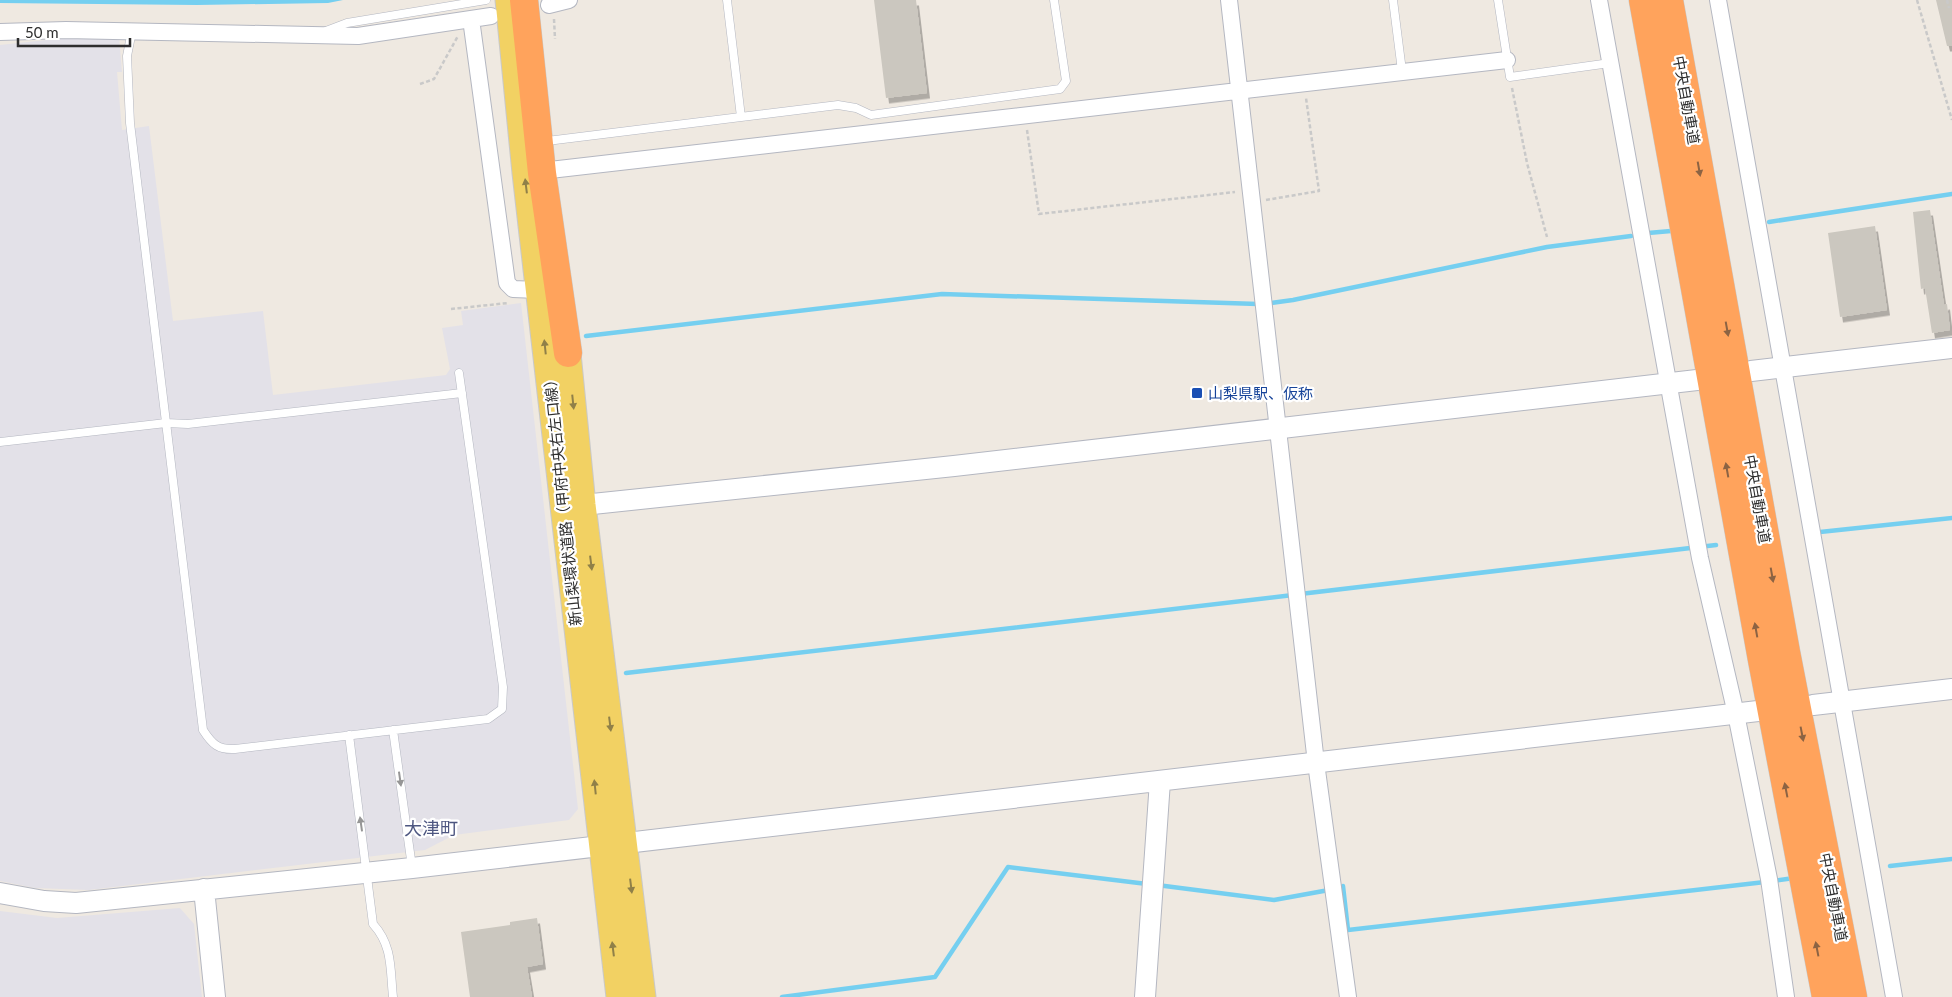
<svg xmlns="http://www.w3.org/2000/svg" width="1952" height="997" font-family="Lato,'Noto Sans JP',sans-serif">
<defs>
<filter id="shadow"><feDropShadow dx="3" dy="5.5" stdDeviation="0" flood-color="#0004"/></filter>
</defs>
<rect width="100%" height="100%" fill="#efe9e1"/>
<path fill="#e3e1e8" d="M 119,36 L 122,72 L 117,72 L 122,130 L 149,126 L 173,321 L 263,311 L 273,395 L 446,375 L 450,369 L 442,328 L 463,325 L 461,311 L 521,303 L 578,809 L 569,820 L 454,835 L 425,850 L 89,890 L 35,888 L 0,881 L 0,45 L 65,38 Z
M 180,908 L 194,924 L 202,997 L 0,997 L 0,911 L 57,918 Z"/>
<path fill="#75cff0" d="M 0,0 L 343,0 L 328,3 L 197,5 L 0,3 Z"/>
<g fill="none" stroke-linecap="round" stroke-linejoin="round">
<path stroke="#75cff0" stroke-width="4.5" d="M 1769,222 L 1952,194
M 1648,233 L 1671,231
M 1271,303 L 1293,300 L 1547,247 L 1631,236
M 586,336 L 942,294 L 1258,304
M 1820,532 L 1952,518
M 1300,594 L 1716,545
M 626,673 L 1293,595
M 1890,866 L 1952,859
M 1773,881 L 1794,878
M 1157,885 L 1274,900 L 1329,890
M 1343,886 L 1348,930 L 1765,882
M 782,997 L 935,977 L 1008,867 L 1147,884"/>
</g>
<path fill="#cbc7bf" filter="url(#shadow)" d="M 874,0 L 916,0 L 927,93 L 886,98 Z
M 1936,0 L 1952,0 L 1952,46 L 1947,46 Z
M 1930,210 L 1944,305 L 1947,304 L 1950,330 L 1932,333 L 1925,288 L 1921,289 L 1913,212 Z
M 1875,226 L 1887,310 L 1840,317 L 1828,233 Z
M 537,918 L 543,964 L 527,967 L 532,997 L 470,997 L 461,932 L 510,925 L 510,922 Z"/>
<g fill="none" stroke-linecap="round" stroke-linejoin="round">
<g stroke="#b4b7c1" stroke-width="9">
<path id="service" d="M 727,0 L 741,117
M 1393,0 L 1402,71
M 1498,0 L 1510,77 L 1610,63
M 132,31 L 127,56 L 130,123 L 203,730 C 212,744 218,750 235,749 L 488,719 L 502,709 L 503,687 L 459,373
M 326,31 L 347,23 L 486,0
M 547,141 L 838,105 L 856,108 L 871,115 L 1060,89 L 1066,81 L 1054,0
M 0,442 L 166,423 L 188,424 L 462,393
M 393,730 L 412,867
M 349,735 L 373,924 C 393,946 390,969 393,997"/>
</g>
<g stroke="#b4b7c1" stroke-width="18">
<path id="minor" d="M 1229,0 L 1316,763 L 1348,997
M 1599,0 L 1700,558 L 1736,714 L 1769,879 L 1786,997
M 1718,0 L 1894,997
M 549,5 L 569,0
M 471,19 L 507,283 L 513,289 L 538,290
M 0,32 L 66,30 L 358,36 L 491,16
M 550,170 L 1507,60"/>
</g>
<g stroke="#b4b7c1" stroke-width="22">
<path id="tertiary" d="M 1751,371 L 1952,348
M 583,505 L 954,466 L 1697,380
M 1813,705 L 1952,689
M 204,889 L 215,997
M 0,893 L 44,901 L 76,903 L 412,868 L 1758,711
M 1145,997 L 1160,781"/>
</g>
<g stroke="#c9c9c9" stroke-width="27">
<path id="primary" d="M 508,0 L 525,173 L 619,997
M 566,333 L 583,505 L 643,997"/>
</g>
<g stroke="#c9c9c9" stroke-width="29">
<path id="motorway" d="M 524,0 L 542,173 L 568,353
M 1643,0 L 1762,660 L 1826,997
M 1669,0 L 1786,652 L 1853,997"/>
</g>
<path stroke="#c9c9c9" stroke-width="2.5" stroke-dasharray="4 2.5" stroke-linecap="butt" d="M 1917,0 L 1952,120
M 1947,0 L 1949,8
M 554,19 L 555,39
M 420,84 L 434,79 L 458,36
M 1512,88 L 1527,163 L 1547,237
M 1027,130 L 1039,214 L 1235,192
M 1266,200 L 1319,191 L 1306,98
M 451,309 L 508,303"/>
<use href="#service" stroke="#fff" stroke-width="8"/>
<use href="#minor" stroke="#fff" stroke-width="16"/>
<use href="#tertiary" stroke="#fff" stroke-width="20"/>
<use href="#primary" stroke="#f2d163" stroke-width="25"/>
<use href="#motorway" stroke="#ffa35c" stroke-width="28"/>
</g>
<defs><path id="oneway-solid" d="M-6-.8H1V-3.2L6.5 0L1 3.2V.8H-6Z" transform="scale(1.25)"/></defs>
<g fill="#8c6343">
<use href="#oneway-solid" transform="translate(1699 169) rotate(80)"/>
<use href="#oneway-solid" transform="translate(1727 329) rotate(80)"/>
<use href="#oneway-solid" transform="translate(1727 470) rotate(-100)"/>
<use href="#oneway-solid" transform="translate(1772 575) rotate(80)"/>
<use href="#oneway-solid" transform="translate(1756 630) rotate(-100)"/>
<use href="#oneway-solid" transform="translate(1802 734) rotate(79)"/>
<use href="#oneway-solid" transform="translate(1786 790) rotate(-101)"/>
<use href="#oneway-solid" transform="translate(1817 949) rotate(-101)"/>
</g>
<g fill="#908048">
<use href="#oneway-solid" transform="translate(526 186) rotate(-97)"/>
<use href="#oneway-solid" transform="translate(545 347) rotate(-96)"/>
<use href="#oneway-solid" transform="translate(573 402) rotate(84)"/>
<use href="#oneway-solid" transform="translate(591 563) rotate(83)"/>
<use href="#oneway-solid" transform="translate(610 724) rotate(83)"/>
<use href="#oneway-solid" transform="translate(595 787) rotate(-96)"/>
<use href="#oneway-solid" transform="translate(631 886) rotate(83)"/>
<use href="#oneway-solid" transform="translate(613 949) rotate(-97)"/>
</g>
<g fill="#969696">
<use href="#oneway-solid" transform="translate(400 779) rotate(82)"/>
<use href="#oneway-solid" transform="translate(361 824) rotate(-98)"/>
</g>
<rect fill="#1a4fb4" stroke="#fff" stroke-width="2" x="1191" y="387" width="12" height="12" rx="2.5"/>
<g text-anchor="middle" dominant-baseline="central" stroke-width="4.5" stroke-linejoin="round" paint-order="stroke">
<g font-size="15" fill="#2e2e2e" stroke="#fff">
<text transform="translate(1687 100) rotate(80)">中央自動車道</text>
<text transform="translate(562 499) rotate(-96)">新山梨環状道路（甲府中央右左口線）</text>
<text transform="translate(1758 499) rotate(80)">中央自動車道</text>
<text transform="translate(1834 897) rotate(79)">中央自動車道</text>
</g>
<g font-size="15" fill="#164399" stroke="#fff" text-anchor="start">
<text x="1208" y="393">山梨県駅、仮称</text>
</g>
<g font-size="18" fill="#4d5680" stroke="#fff">
<text x="431" y="828">大津町</text>
</g>
</g>
<path d="M18 38v8h112v-8" fill="none" stroke="#2e2e2e" stroke-width="2.5"/>
<text x="25" y="38" font-size="15" fill="#2e2e2e" stroke="#ffffff" stroke-width="4" paint-order="stroke">50 m</text>
</svg>
